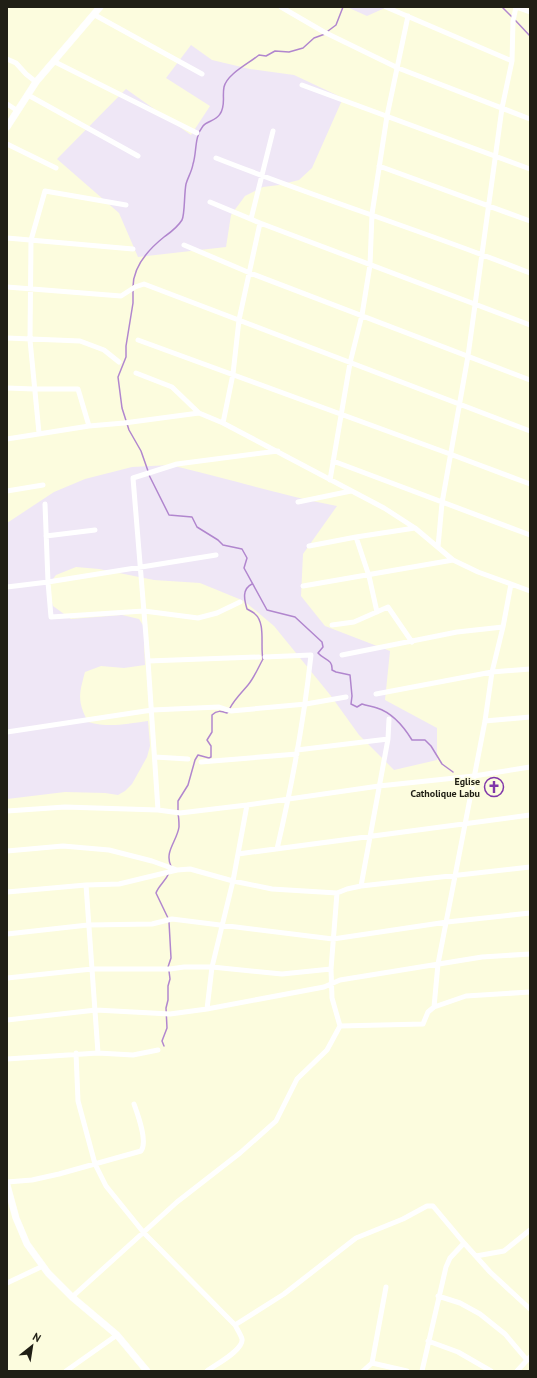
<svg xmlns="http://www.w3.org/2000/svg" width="537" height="1378" font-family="'PT Sans',sans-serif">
<rect width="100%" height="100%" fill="#fcfcde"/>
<path fill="#efe7f6" d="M 347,7 L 387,7 L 367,16 Z
M 191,45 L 212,60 L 250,69 L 294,75 L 343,98 L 312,168 L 299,180 L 279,185 L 263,187 L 245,196 L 231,215 L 226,247 L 138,257 L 119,213 L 57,159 L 126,89 L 191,135 L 210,106 L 166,78 Z
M 170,465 C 226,478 280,495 337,506 L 303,554 L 301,596 L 325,626 L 390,651 L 385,700 L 437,728 L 437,760 L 394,770 L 359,735 L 331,696 L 274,626 L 244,601 L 200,583 L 154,580 L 99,569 L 76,567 L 56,575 L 47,587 L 53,606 L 71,619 L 122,615 L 139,619 L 146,630 L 144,646 L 145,665 L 124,668 L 101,666 L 85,672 C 79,694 77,701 88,722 C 110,728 125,724 148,721 L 150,746 L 147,757 L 132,784 L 125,791 L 118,795 L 105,793 L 65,792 L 7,799 L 7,523 L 54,492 L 85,479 L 132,467 Z"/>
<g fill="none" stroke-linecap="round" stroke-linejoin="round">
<path stroke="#b186ce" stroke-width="1.5" d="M 502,7 L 512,17
M 515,20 L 530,36
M 328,31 L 336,25 L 343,7
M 133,287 C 133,267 149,249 164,237 C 171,232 177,228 182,220 C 185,214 184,194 186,184 C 188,177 192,171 193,164 C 197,152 194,137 203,126 C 207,121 216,121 220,114 C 226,105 222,97 224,87 C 227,74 248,64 259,55 L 266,56 L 275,51 L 289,52 L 303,48 L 314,38 L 325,34
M 133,291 L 133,303 L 126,346 L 126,357 L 118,377 L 122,408 L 129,430 L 141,451 L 148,471
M 149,475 L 169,515 L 192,517 L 197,527 L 218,540 L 223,545 L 242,549 L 247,558 L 244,568 L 267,610 L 295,617 L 322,642 L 323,647 L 318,653 C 324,660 333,659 332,670 L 336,672 L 350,675 L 352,696 L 351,704 L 357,707 L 362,704 C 367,706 371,706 377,708 C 393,713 404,727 412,740 L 425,740 L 431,746 L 442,764 L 453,772
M 230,708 C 234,700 242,692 248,685 C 254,678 258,668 263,659 C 260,647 266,623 255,614 C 253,612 249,610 247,609 C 244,599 242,589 252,584
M 178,810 L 178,801 L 188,785 L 195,760 L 198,755 L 209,758 L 211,757 L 211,746 L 207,740 L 212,732 L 212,715 C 217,710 221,711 227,713 L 228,712
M 171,866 C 164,852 177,841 179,827 C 179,823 179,818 178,814
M 168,918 L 156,893 C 159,885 165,882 169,873
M 168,967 L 171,958 L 169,922
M 164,1046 L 162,1041 L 167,1028 L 166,1008 L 168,1000 L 168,986 L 170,979 L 169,971"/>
<path stroke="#fff" stroke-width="5" d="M 281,7 L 324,32 L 398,68 L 530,119
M 386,7 L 512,61
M 516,7 L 530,12
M 93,14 L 202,74
M 7,59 L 16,63 L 26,74 L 36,82
M 53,61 L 197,133
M 302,85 L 530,169
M 28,95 L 138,156
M 7,104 L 18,111
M 7,144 L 56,168
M 216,158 C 320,199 426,232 530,273
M 379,166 L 530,221
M 210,202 L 260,223 L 530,325
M 251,219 L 273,131
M 7,238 L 133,249
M 184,245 L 250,273 L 530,380
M 7,287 L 121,296 L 135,287 L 144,284 L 530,431
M 7,338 L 80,341 L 104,350 L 119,362
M 138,340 L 450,454 L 530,484
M 136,373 L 172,387 L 199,413
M 7,388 L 34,389 L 78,389 L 89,426
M 223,423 L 233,374 L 239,320 L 260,223
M 39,433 L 30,340 L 31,240 L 45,191 L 126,205
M 7,439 L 89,426 L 124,423 L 199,413 L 223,423 L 384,508 L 415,528 L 453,560 L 478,572 L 530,591
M 333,461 L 530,535
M 330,480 L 350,363 L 362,315 L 370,265 L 372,214 L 387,116 L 408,16
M 7,491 L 43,485
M 298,502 L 351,491
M 45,504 L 48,582 L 51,617 L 144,611 L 198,618 L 217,613 L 240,602
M 46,536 L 95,530
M 356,537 L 369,576 L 377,612
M 309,546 L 356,537 L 415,528
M 438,547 L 442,503 L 468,356 L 502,108 L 512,61 L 513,21 L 516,7
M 303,586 L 453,560
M 7,587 L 48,582 L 216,555
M 332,625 L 354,622 L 388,607 L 412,642
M 342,655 L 457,632 L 503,627
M 265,657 L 311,655 C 304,720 292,785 277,849
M 148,661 L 259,657
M 376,694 L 492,672 L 530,669
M 485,721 L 530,717
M 7,732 L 152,710 L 219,707 L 231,711 L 306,704 L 346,697
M 297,750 L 388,739
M 155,757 L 188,759
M 201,762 L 297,754
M 158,810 L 148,661 L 133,478 L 177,464 L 278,451
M 7,811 L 65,807 L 158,810 L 180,813 L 247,805 L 379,786 L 474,776 L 530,767
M 7,851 L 63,846 L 109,850 L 152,861 L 177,870 L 190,869 L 233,881 L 272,889 L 337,893 L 347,889 L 361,886 L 530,867
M 238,854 L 530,815
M 86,885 L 98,1053
M 361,886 L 388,739 L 389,719
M 7,892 L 86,885 L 119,884 L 177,870
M 7,934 L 88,925 L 152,924 L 172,919 L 333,939 L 447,922 L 530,913
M 7,978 L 92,969 L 170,969 L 184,967 L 212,967 L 282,974 L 331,969
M 434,1007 L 438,964 L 485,721 L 492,672 L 503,627 L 511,584
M 207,1009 L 212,967 L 233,881 L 247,805
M 7,1020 L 96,1010 L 170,1014 L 207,1009 L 324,987 L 340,980 L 482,957 L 530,954
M 340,1026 L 423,1024 L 428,1012 L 434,1007 L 466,996 L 530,992
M 76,1053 L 78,1101 L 95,1164 L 106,1186 L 144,1233 L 235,1325 L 284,1294 L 356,1238 L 403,1219 L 427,1206 L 433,1206 L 464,1243
M 7,1059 L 98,1053 L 133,1055 L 158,1050
M 7,1182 L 32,1180 L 59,1174 L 141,1151 C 148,1142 138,1115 134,1104
M 476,1256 L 504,1251 L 530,1230
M 7,1283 L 43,1266
M 386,1287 L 372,1363 L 407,1371
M 438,1296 L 460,1303 L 480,1314 L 505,1334 L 527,1360
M 72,1297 L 177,1202 L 240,1153 L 276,1121 L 297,1079 L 327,1050 L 340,1026 L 332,998 L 331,969 L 337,893
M 428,1341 L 458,1352 L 491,1371
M 66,1371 L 117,1335
M 207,1371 C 215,1365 244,1350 242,1339 C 241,1335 237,1329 235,1325
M 363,1371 L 372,1363
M 422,1371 L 446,1267 L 450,1258 L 464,1243 L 490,1272 L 530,1309
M 517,1371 L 530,1357"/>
<path stroke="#fff" stroke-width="7" d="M 7,127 L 36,82 L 100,7
M 7,1185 L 16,1218 L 27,1244 L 48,1273 L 72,1297 L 117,1335 L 147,1371"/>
</g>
<defs>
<g id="church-ring" transform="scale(1)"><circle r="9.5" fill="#fcfcde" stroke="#8037a9" stroke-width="1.5"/><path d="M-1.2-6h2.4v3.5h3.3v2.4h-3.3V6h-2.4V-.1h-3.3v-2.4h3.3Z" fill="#8037a9"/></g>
</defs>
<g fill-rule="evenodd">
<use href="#church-ring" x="494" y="787"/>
</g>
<g text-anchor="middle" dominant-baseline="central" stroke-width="3" stroke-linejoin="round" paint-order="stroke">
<g font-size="10" font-weight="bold" fill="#201f15" stroke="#fcfcde" text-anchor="end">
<text x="480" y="781">Eglise<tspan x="480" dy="12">Catholique Labu</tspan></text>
</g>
</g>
<rect width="537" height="1378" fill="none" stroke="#201f15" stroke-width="16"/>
<g transform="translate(32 1346) rotate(30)" stroke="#fcfcde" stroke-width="3" paint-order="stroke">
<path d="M0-3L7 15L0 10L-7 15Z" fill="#201f15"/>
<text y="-6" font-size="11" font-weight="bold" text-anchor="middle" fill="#201f15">N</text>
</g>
</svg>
